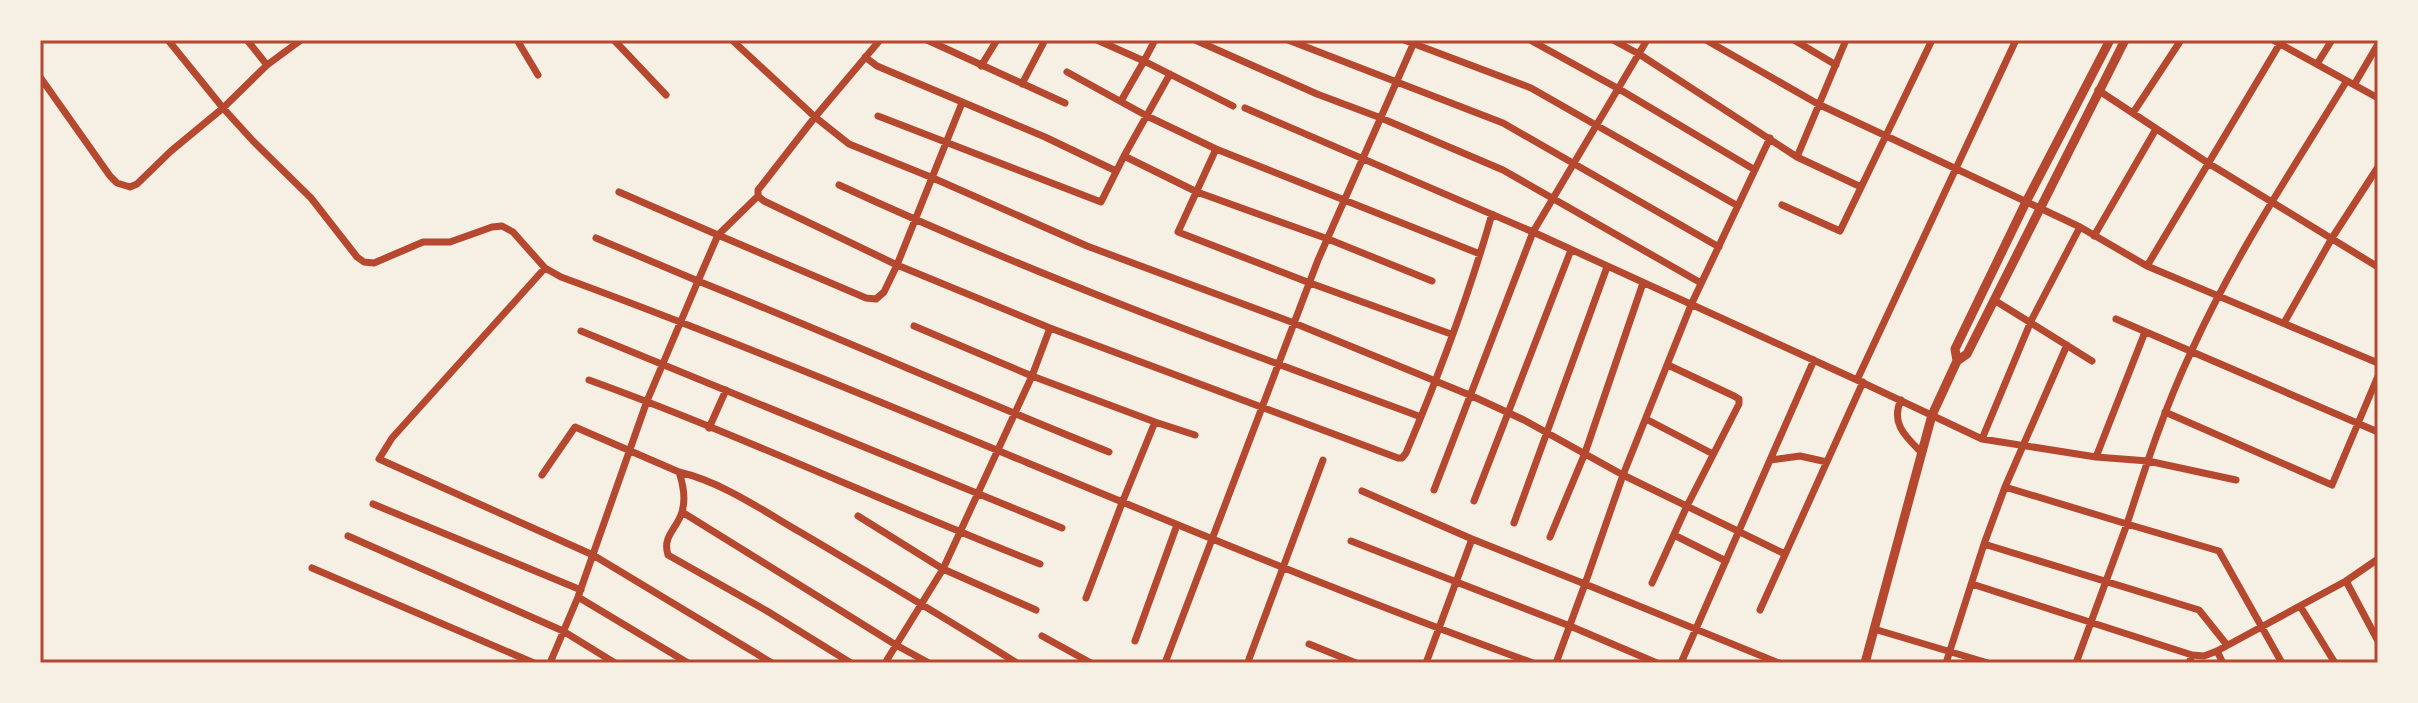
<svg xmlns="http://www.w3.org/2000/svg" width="2418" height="703" font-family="'Sofia Sans Condensed',sans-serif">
<rect width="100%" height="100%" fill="#f6efe4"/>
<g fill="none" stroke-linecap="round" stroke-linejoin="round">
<path stroke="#b5482f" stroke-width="7" d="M 168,40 L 223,108 L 253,141 L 311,198 L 357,257 L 364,262 L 374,263 L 423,242 L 450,242 L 492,227 L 502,226 L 513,232 L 545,268 L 561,277 C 888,397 1205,545 1533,663
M 247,40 L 267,65
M 517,40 L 538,75
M 614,40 L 666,95
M 732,40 L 815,117 L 849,144 L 933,178 L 1087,246 L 1294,323 L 1472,396 L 1524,420 L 1623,475 L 1785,554
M 927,40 L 1065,103
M 1097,40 L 1144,61 L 1121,101
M 1155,40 L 1144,61 L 1233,106
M 1195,40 L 1317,94 L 1381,118 L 1503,170 L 1701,283
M 1288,40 L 1503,123 L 1719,247
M 1404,40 L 1531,88 L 1738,206
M 1530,40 L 1619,89 L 1755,170
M 1613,40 L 1639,54 L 1797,157 L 1861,187
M 1706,40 L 1818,104 L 2080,227 L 2147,266 L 2378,363
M 1794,40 L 1836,65
M 2273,40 L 2378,98
M 865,57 L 877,66 L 1045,137 L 1116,171
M 2317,64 L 2332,40
M 981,66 L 997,40
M 1067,72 L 1147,116 L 1216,149 L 1480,254
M 40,77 L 110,176 L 117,183 L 130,187 L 137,184 L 171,151 L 223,108 L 267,65 L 301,40
M 1022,84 L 1045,40
M 2354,85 L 2378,44
M 2098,90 L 2208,163 L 2378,267
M 962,103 L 897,265 L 884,292 L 876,299 L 866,298 L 718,235 L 698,281 C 836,336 971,397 1109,452
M 1245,108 L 1533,232 L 1857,380 L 1982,439 L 2096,457 L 2148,461 L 2236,480
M 2133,113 L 2181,40
M 878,116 L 1101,202 L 1124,156 L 1170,74
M 1216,149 L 1178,232 L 1310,283 L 1451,334
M 1124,156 L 1197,192 L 1328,239 L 1432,281
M 1797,157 L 1846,40
M 839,185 C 1029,273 1225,345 1421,417
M 619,192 L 718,235 L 758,196 L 758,190 L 762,185 L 815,117 L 880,40
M 758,196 L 764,201 L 897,265 L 1050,328 L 1398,458 L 1402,458 L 1406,453 C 1439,375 1469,295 1492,214
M 1782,205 L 1840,231 L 1932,40
M 2094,236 L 2156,129
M 2147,266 L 2282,40
M 545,268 L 392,438 L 379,459 L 593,555 L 772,663
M 1994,300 L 2092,361
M 2116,319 L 2378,432
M 2284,323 L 2332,238 L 2378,167
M 914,326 L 1032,376 L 1155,422 L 1122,503 L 1086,598
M 581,331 L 1062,528
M 2067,345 L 2005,487 L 2127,524 C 2146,465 2165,407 2191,352 C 2234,257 2292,170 2346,82
M 589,380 C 741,435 889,505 1040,564
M 1857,380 L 2016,40
M 1901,400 C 1890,423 1906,437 1921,452
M 2165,412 L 2332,485 L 2378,376
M 1646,419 L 1713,454
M 1155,422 L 1195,435
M 709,428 L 726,390
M 1982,439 L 2031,321 L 2080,227
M 2096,457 L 2145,332
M 1770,460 L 1814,360
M 679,472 C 722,482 762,510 800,532 C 873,575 945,618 1017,663
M 542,475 L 575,427 L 679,472 C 683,484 686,499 682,512 C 677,529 662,536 668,555 L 767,611 L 851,663
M 1434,490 L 1533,232 L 1647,40
M 1362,491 L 1472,539
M 1474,501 L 1571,250
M 373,504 L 581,590
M 682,512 L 896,645 L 929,663
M 858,516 L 943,569 L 1036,610
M 1514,523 L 1607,267
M 1674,535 L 1726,561
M 348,536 L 563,631 L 615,663
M 1550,537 L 1585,453 L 1643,283
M 1351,541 L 1570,626 L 1657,663
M 1984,544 L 2199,610 L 2227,645
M 312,568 L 534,663
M 2346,581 L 2378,641
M 1652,583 L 1687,506 L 1739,404 L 1739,399 L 1734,396 L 1668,365
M 1972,584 L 2192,655
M 578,597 L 688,663
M 2300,606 L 2335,663
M 1760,610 L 1863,382
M 1874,629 L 1988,663
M 1042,636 L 1091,663
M 1135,641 L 1177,525
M 1309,644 L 1356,663
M 2217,651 L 2223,663
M 1249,659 L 1323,460
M 550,663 L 578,597 L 647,401 L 698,281 L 596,238
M 885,663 L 943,569 L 1032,376 L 1050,328
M 1165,663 L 1318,260 L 1415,40
M 1426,663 L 1472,539 L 1585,584 L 1623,475 L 1691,305 L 1770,138
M 1556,663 L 1585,584 L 1779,663
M 1681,663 L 1770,460 L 1800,456 L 1827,462
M 1946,663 L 1984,544 L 2005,487
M 2076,663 L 2127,524 L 2219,551 L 2282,663
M 2189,663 L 2192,655 L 2204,656 L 2217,651 L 2346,581 L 2378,559"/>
<path stroke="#b5482f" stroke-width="9" d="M 1957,361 L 1967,354 L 2125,40
M 1865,663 L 1932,415 L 1957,361 L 1955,349 L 2026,202 L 2110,40"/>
</g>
<rect width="2418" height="703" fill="none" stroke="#f6efe4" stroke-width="84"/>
<rect x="42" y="42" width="2334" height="619" fill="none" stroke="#b5482f" stroke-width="3"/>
</svg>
